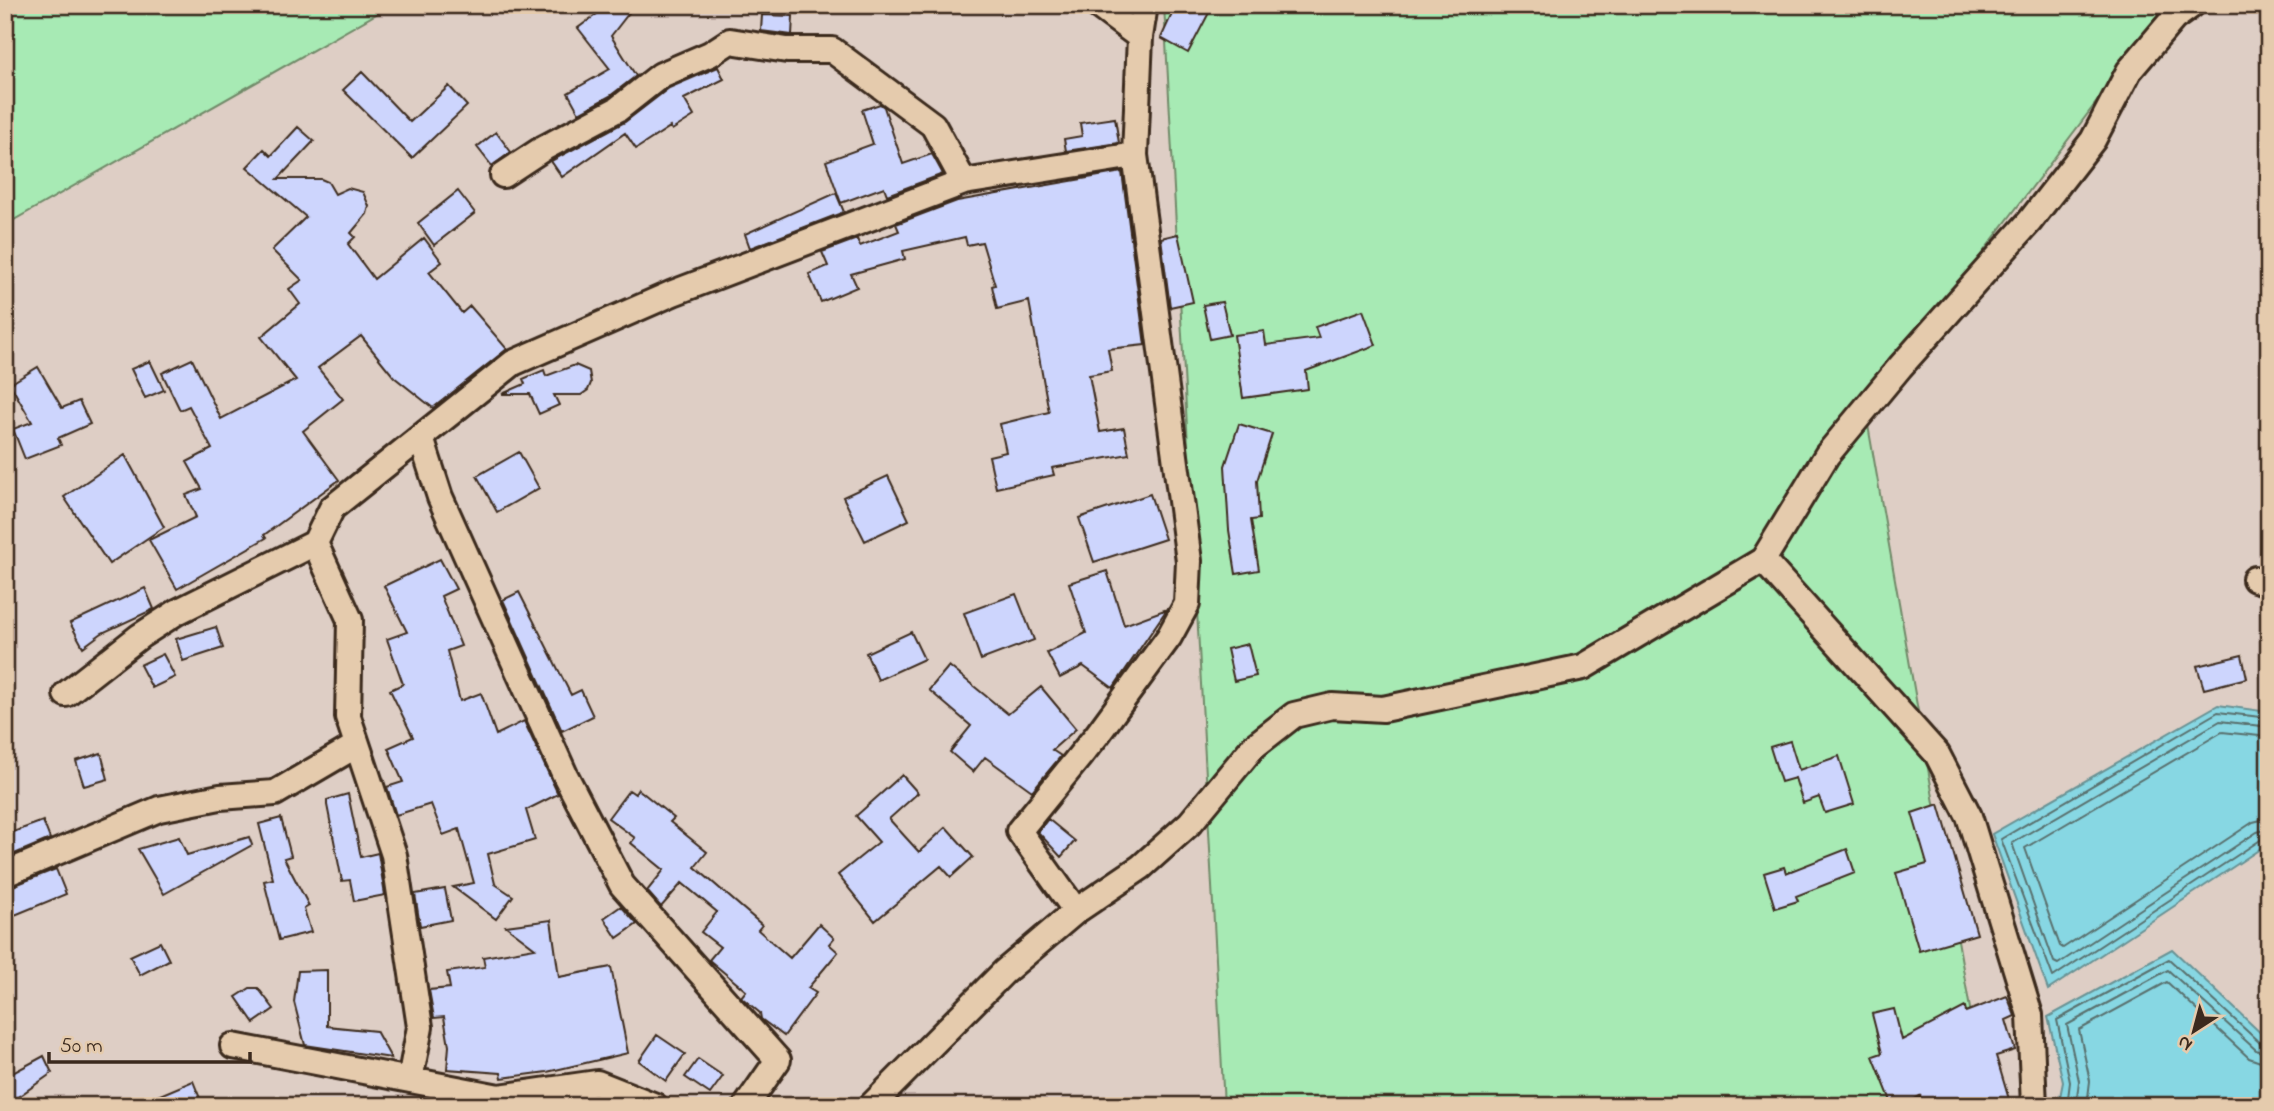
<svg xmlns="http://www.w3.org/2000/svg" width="2274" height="1111" font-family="'Indie Flower',sans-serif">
<rect width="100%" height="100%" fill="#decec5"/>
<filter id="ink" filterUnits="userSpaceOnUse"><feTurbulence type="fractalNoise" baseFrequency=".0143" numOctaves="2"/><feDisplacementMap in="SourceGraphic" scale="14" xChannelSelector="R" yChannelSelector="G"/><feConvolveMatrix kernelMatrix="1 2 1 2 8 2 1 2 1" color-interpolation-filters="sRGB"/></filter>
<g filter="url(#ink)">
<path fill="#a7eab4" stroke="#718a69" stroke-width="2" d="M 5,5 L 392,5 L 5,225 Z
M 1164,5 L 2170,5 L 1865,408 L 1987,1106 L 1224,1106 Z"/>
<path fill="#87d7e3" stroke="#699294" stroke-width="2" d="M 2218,705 L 2269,712 L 2269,843 L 2048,990 L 1992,834 Z
M 2172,949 L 2269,1041 L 2269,1106 L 2062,1106 L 2059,1102 L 2063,1082 L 2048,1017 Z"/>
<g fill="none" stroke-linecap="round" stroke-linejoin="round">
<path stroke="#596f6d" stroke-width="2" d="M 2269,718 L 2218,712 L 2001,839 L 2053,977 L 2262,839 L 2269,838
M 2269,727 L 2220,721 L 2012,843 L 2054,962 L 2058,964 L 2257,832 L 2269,829
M 2269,737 L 2222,732 L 2025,848 L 2060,946 L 2063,948 L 2253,822 L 2269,818
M 2067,1106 L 2070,1082 L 2057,1020 L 2169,959 L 2261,1044 L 2269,1046
M 2076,1106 L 2079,1081 L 2067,1025 L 2168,970 L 2256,1050 L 2269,1055
M 2087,1106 L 2090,1081 L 2079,1030 L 2167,982 L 2249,1058 L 2269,1065"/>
</g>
<path fill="#cdd5fd" stroke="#3b2a1e" stroke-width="2" d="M 609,5 L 635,5 L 611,36 L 636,76 L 610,96 L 579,113 L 568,93 L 610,69 L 578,28 Z
M 1176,5 L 1213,5 L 1188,53 L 1161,38 Z
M 762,15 L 793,16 L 792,35 L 761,31 Z
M 718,67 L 724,79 L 684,99 L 694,116 L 672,130 L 670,127 L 636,149 L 625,133 L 562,177 L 551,161 L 625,122 L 669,88 Z
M 362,72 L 410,122 L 449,86 L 467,106 L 412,158 L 343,90 Z
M 880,104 L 884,107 L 903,164 L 932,154 L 943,174 L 887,195 L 884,187 L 841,203 L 826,161 L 873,144 L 862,110 Z
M 1115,118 L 1119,143 L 1066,151 L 1064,139 L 1082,136 L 1080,123 Z
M 298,127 L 314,141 L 278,179 L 321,179 L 328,182 L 335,194 L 348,188 L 363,192 L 369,206 L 367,214 L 351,233 L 355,237 L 348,244 L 374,279 L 424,238 L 442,262 L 429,272 L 462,313 L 470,306 L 507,349 L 433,408 L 394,377 L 361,336 L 318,368 L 343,399 L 303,431 L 339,480 L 264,535 L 266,538 L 177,589 L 149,540 L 196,517 L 186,495 L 202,489 L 187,462 L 212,449 L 189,406 L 180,410 L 162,373 L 192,359 L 221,419 L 296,380 L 261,337 L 300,304 L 289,289 L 302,280 L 272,250 L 306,217 L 247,167 L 264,149 L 271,156 Z
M 496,132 L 511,152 L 492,166 L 477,147 Z
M 1122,172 L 1145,345 L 1108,349 L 1112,371 L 1089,375 L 1100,432 L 1124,428 L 1129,454 L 1052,468 L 1054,475 L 996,488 L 989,456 L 1006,452 L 1000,424 L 1049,412 L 1029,301 L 997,309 L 992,286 L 995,285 L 982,242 L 967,245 L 965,237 L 903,251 L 905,259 L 851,274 L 857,287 L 821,302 L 809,274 L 828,266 L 822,252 L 857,239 L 860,246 L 899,231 L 896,224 L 957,201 Z
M 458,191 L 475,213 L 434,245 L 418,223 Z
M 836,193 L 844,212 L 750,248 L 745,234 Z
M 1178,234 L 1193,302 L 1170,307 L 1161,238 Z
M 1222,302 L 1230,335 L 1210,339 L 1203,305 Z
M 1363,310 L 1376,345 L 1306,371 L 1308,389 L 1243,398 L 1234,335 L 1264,331 L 1266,345 L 1319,338 L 1315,327 Z
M 150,361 L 164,390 L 145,398 L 131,369 Z
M 575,365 L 589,371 L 591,383 L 588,390 L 581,395 L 554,395 L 559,405 L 539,414 L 530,394 L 502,394 L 525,384 L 523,379 L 544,370 L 546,376 Z
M 38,367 L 62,408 L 79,401 L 90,424 L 58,438 L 61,445 L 25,459 L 13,429 L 32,422 L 10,384 Z
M 1239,424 L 1272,434 L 1257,481 L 1259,519 L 1251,520 L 1259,570 L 1236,574 L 1229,530 L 1225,466 Z
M 519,452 L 539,488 L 497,512 L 477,476 Z
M 125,455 L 164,527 L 109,564 L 64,497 Z
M 888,476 L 909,520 L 865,541 L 843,497 Z
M 1150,494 L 1165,539 L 1094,562 L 1079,518 Z
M 440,559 L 456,589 L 441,596 L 461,646 L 447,651 L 460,701 L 481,693 L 496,735 L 524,721 L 558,794 L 526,810 L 535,840 L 488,854 L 495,884 L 513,896 L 496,919 L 453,887 L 474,883 L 459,829 L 443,835 L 431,804 L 396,815 L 387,787 L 403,782 L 388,748 L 413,737 L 390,690 L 403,684 L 387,639 L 407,632 L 384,586 Z
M 1107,571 L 1124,625 L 1167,609 L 1113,688 L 1083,666 L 1060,678 L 1047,653 L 1086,633 L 1069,583 Z
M 145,588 L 154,609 L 102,633 L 83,647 L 70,623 Z
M 519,592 L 571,695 L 581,690 L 593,716 L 562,731 L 503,600 Z
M 1016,594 L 1034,640 L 981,660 L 964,613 Z
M 216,627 L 223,648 L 183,661 L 176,639 Z
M 911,632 L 924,659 L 878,680 L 866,653 Z
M 1248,644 L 1256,676 L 1234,681 L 1227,649 Z
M 163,654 L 175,677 L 152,688 L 140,665 Z
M 2242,655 L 2247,678 L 2204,689 L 2197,666 Z
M 949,666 L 1008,714 L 1041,687 L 1076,729 L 1052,750 L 1061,756 L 1032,791 L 985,757 L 973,772 L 950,752 L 971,726 L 929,690 Z
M 1790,741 L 1799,770 L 1839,756 L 1854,804 L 1825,813 L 1819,797 L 1803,803 L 1795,778 L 1781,782 L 1770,747 Z
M 101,753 L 108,779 L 84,786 L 76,761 Z
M 902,775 L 918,793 L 889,819 L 919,852 L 946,827 L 973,857 L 951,877 L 941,866 L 875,921 L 838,875 L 879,842 L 856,816 Z
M 638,789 L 674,818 L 670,822 L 707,852 L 695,867 L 762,925 L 758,930 L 790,958 L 819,924 L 834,938 L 829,944 L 838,952 L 808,988 L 816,993 L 784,1036 L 761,1019 L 760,1013 L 741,997 L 746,991 L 709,960 L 720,947 L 701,932 L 717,912 L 682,883 L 661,907 L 647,891 L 664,870 L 631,843 L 635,838 L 608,818 L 629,790 L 635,794 Z
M 348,794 L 361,857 L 378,853 L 385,895 L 354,901 L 350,880 L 342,881 L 327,805 L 327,800 Z
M 1939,804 L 1977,934 L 1919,951 L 1896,873 L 1927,864 L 1912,813 Z
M 281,818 L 291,856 L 284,858 L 309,906 L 304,909 L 311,932 L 279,940 L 264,881 L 273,879 L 259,824 Z
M 1048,819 L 1075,841 L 1061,857 L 1038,832 Z
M 43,821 L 50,839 L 5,858 L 5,835 Z
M 179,837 L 187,855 L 249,837 L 252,845 L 164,894 L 138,849 Z
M 1847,849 L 1855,873 L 1796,896 L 1798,901 L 1775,908 L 1764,873 L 1784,867 L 1786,873 Z
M 56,869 L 66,894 L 5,919 L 5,889 Z
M 445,889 L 451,920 L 420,926 L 415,894 Z
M 621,906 L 637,924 L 617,938 L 604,918 Z
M 551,920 L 559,977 L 611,967 L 628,1053 L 547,1072 L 502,1078 L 501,1073 L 447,1069 L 449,1046 L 444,1017 L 434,1018 L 429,990 L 450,988 L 447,972 L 485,967 L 483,957 L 535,948 L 506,926 Z
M 160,942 L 169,960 L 140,975 L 130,956 Z
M 327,970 L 327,1026 L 376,1031 L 391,1058 L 305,1045 L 294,1002 L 298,971 Z
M 250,988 L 258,988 L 274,1009 L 254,1023 L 236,997 Z
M 2007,996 L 2015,1016 L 2006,1020 L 2015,1050 L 1996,1056 L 2011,1106 L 1925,1106 L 1920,1096 L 1902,1106 L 1893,1106 L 1873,1056 L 1882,1053 L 1872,1014 L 1894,1009 L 1902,1040 L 1965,1007 L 1966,1012 Z
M 657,1035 L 685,1054 L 666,1081 L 639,1061 Z
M 44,1056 L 52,1073 L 5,1106 L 5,1077 Z
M 698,1059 L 723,1076 L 710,1094 L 685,1077 Z
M 193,1081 L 203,1106 L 134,1106 Z"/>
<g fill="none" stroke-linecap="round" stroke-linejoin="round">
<g stroke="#3b2a1e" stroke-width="30">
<path id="street" d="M 1097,5 L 1140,37
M 1135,155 L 1140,37 L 1145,5
M 503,175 L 544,148 L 618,109 L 661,75 L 710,54 L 730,41 L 787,50 L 832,50 L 933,125 L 964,182
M 421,438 L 440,497 L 565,775 L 622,885 L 778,1060 L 746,1106
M 1763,560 L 1937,754 L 1969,816 L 2030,1015 L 2034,1106
M 2255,579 L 2269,583
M 66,694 L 140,636 L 177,612 L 315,543
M 5,874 L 159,809 L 220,797 L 275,793 L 357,745
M 233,1046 L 499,1097 L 597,1083 L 655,1106
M 410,1080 L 420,1027 L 394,855 L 348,717 L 350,620 L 315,543 L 332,508 L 513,363 L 673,293 L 964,182 L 1135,155 L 1189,561 L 1187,604 L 1169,637 L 1097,735 L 1019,831 L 1076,911
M 871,1106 L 1004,972 L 1076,911 L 1141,867 L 1190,823 L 1253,747 L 1294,715 L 1332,706 L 1383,709 L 1583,667 L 1763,560 L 1827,455 L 1900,367 L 2030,221 L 2093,140 L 2129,71 L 2174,18 L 2192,5"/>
</g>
<use href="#street" stroke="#e5cbad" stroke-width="24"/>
</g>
</g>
<rect width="2274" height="1111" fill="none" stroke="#e5cbad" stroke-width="28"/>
<rect x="14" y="14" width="2246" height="1083" fill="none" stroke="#3b2a1e" stroke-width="2.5" filter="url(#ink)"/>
<g transform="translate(2194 1031) rotate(216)" stroke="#e5cbad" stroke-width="5" paint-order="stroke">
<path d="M0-5L12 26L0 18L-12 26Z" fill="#3b2a1e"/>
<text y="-10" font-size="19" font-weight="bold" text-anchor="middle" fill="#3b2a1e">N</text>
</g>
<path d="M49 1052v10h201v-10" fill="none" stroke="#3b2a1e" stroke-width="3.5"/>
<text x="60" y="1052" font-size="21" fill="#3b2a1e" stroke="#e5cbad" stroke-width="5" paint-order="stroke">50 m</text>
</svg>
